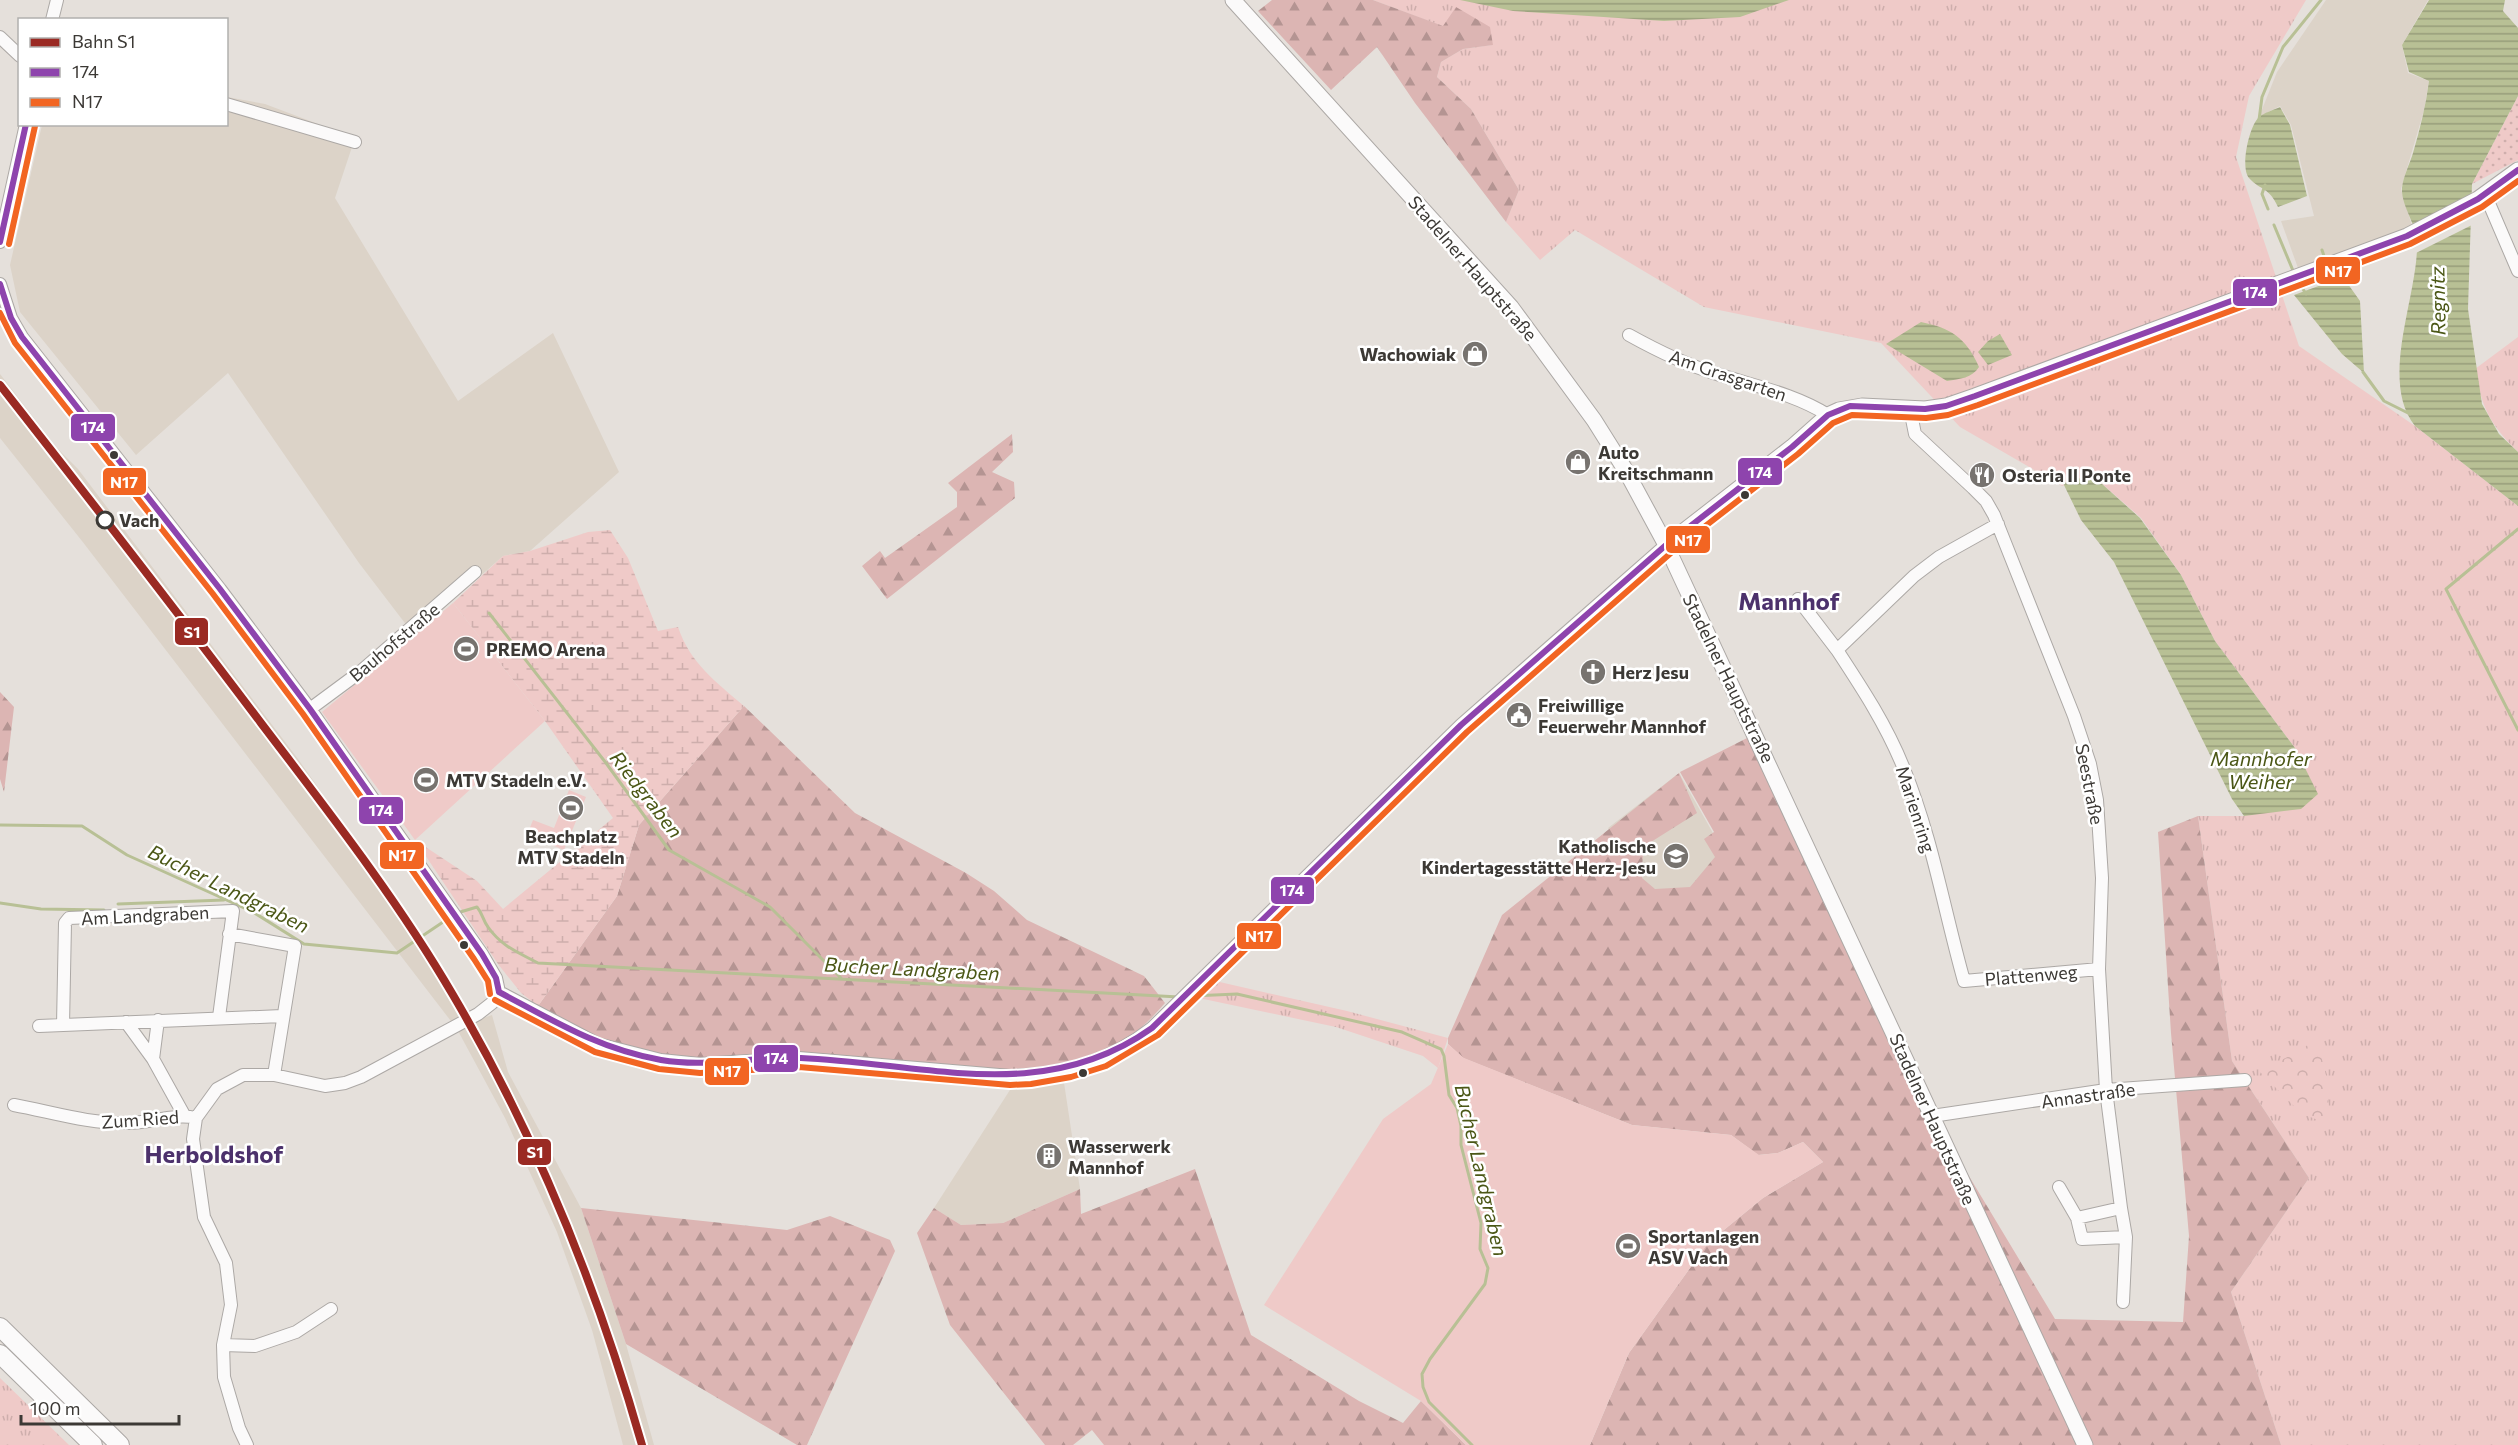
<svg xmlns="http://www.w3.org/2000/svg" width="2518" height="1445" font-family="Commissioner,sans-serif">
<defs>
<pattern id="grass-tufts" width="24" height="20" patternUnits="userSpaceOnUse" patternTransform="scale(1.5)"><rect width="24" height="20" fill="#efcac8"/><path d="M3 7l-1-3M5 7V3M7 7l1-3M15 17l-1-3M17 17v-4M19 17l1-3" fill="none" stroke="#ceaeac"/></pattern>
<pattern id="forest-firs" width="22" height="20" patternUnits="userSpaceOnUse" patternTransform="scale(1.5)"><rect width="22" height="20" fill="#dcb5b3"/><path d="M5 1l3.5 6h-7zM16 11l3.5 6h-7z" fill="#b49492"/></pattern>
<pattern id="wetland-marsh" width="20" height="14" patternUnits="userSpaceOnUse" patternTransform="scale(1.5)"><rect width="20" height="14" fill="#efcac8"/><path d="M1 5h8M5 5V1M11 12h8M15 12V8" fill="none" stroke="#ceaeac"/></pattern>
<pattern id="park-crowns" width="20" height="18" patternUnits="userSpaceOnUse" patternTransform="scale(1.5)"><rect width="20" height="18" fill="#efcac8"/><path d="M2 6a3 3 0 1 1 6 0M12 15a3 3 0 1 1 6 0" fill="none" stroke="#ceaeac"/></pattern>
<pattern id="garden-dots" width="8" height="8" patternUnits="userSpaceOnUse" patternTransform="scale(1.5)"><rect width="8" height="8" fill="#efcac8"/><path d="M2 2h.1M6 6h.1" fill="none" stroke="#ceaeac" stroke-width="1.8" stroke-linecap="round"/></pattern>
<pattern id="water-rules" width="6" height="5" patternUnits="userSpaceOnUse" patternTransform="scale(1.5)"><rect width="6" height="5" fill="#b8c095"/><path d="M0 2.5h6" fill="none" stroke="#979d7a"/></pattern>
</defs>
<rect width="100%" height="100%" fill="#e5e0db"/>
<path fill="#dcd3c8" d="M 2326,0 L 2428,0 L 2402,45 L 2408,73 L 2429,81 L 2424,110 L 2401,189 L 2412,226 L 2298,268 L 2281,221 L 2314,216 L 2291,125 L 2280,106 L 2259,117 L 2277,72 Z
M 227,97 L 265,104 L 355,138 L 335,198 L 458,401 L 553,333 L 619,472 L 530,551 L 503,556 L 414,635 L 359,563 L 228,373 L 136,455 L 20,312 L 10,265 L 42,125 L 226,124 Z
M 0,374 L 57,448 L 78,469 L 298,759 L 420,932 L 475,1021 L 492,1015 L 508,1072 L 581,1208 L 626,1344 L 654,1445 L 623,1445 L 592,1330 L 557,1232 L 505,1118 L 457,1029 L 82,541 L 0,438 Z
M 1679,773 L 1739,879 L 1653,900 L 1608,828 Z
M 1063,1076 L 1080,1189 L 1003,1223 L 961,1225 L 934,1208 L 1017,1079 L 1042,1081 Z"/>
<path fill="url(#grass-tufts)" d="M 1373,0 L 2306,0 L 2249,96 L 2236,157 L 2299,346 L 2415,426 L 2518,506 L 2518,1445 L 2281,1445 L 2231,1292 L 2309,1178 L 2232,1061 L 2198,816 L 2244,816 L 2295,748 L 2215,641 L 2181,575 L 2141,518 L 2092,475 L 2062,486 L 1960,427 L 1881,343 L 1704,307 L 1575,230 L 1540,260 L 1506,222 L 1519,190 L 1471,109 L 1437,77 L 1441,62 L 1463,49 L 1492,45 Z
M 2518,337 L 2518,452 C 2489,423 2482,408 2475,369 Z
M 1211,980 L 1347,1011 L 1448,1038 L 1438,1068 L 1423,1056 L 1336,1027 L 1194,997 Z
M 0,1378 L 69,1445 L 0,1445 Z"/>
<path fill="url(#forest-firs)" d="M 1272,0 L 1373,0 L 1443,26 L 1456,7 L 1490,27 L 1493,45 L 1463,49 L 1441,62 L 1437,77 L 1471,109 L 1519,190 L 1506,222 L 1415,103 L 1377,47 L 1331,90 L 1258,11 Z
M 1012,434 L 1013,452 L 992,472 L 1014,482 L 1015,498 L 887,599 L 862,566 L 880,551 L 885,558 L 957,507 L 957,492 L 948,483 Z
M 0,692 L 14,707 L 4,792 L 0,779 Z
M 744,706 L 855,813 L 966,873 L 994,891 L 1027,920 L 1144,976 L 1165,1003 C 1134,1040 1089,1070 1042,1081 L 821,1060 L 712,1064 L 596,1044 L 538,1006 L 617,896 L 639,825 Z
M 1755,734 L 1931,1113 L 2055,1319 L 2183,1322 L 2189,1236 L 2171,1033 L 2158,832 L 2198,816 L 2232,1061 L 2309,1178 L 2231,1292 L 2281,1445 L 1590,1445 L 1629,1353 L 1708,1243 L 1763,1198 L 1823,1162 L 1803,1142 L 1778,1153 L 1758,1155 L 1731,1135 L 1632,1125 L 1463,1058 L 1448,1044 L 1448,1038 L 1502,915 L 1679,773 L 1697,813 L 1643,847 L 1642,878 L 1655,889 L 1690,887 L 1715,857 L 1704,839 L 1714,832 L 1680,772 Z
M 1195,1169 L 1251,1335 L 1359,1401 L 1403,1423 L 1421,1401 L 1466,1445 L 1104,1445 L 1092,1430 L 1073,1445 L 1045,1445 L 950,1325 L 917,1233 L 934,1208 L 961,1225 L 1003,1223 L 1080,1189 L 1081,1214 Z
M 581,1208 L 787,1230 L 830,1216 L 890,1240 L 895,1251 L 807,1445 L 797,1445 L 626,1344 Z"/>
<path fill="url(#wetland-marsh)" d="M 610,530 L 628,558 L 658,631 L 678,627 C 690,663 716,682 744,706 L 639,825 L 617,896 L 538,1006 L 521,993 L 498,964 L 415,840 L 477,881 L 503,909 L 613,818 L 545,721 L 453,603 L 503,556 L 530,551 L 588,532 Z"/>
<path fill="url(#park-crowns)" d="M 2317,1038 L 2328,1084 L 2329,1124 L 2302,1114 L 2259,1071 L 2298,1052 Z"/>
<path fill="url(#garden-dots)" d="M 2518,96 L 2518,160 L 2472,184 Z"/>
<path fill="#efcac8" d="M 453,603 L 545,721 L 415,840 L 322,712 Z
M 569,790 L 586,797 L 564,850 L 527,835 L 533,820 L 554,828 Z
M 1448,1044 L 1464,1058 L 1632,1125 L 1731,1135 L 1759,1155 L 1778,1153 L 1803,1142 L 1823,1162 L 1763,1198 L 1708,1243 L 1629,1353 L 1590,1445 L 1466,1445 L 1421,1401 L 1264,1305 L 1383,1119 L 1431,1084 Z"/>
<path fill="url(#water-rules)" d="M 1460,0 L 1789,0 L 1740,17 L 1664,21 L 1513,11 Z
M 2429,0 L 2505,0 L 2503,11 L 2518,28 L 2518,96 L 2472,184 L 2468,309 L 2482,404 L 2499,434 L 2518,452 L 2518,506 L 2415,426 C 2378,379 2419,295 2417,241 C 2416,224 2401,205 2402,188 C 2403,177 2410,163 2413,153 C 2420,129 2426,105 2429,81 L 2409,72 L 2402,45 Z
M 2280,107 L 2290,125 L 2307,196 L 2278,207 C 2269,187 2261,191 2249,178 C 2240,168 2249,126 2259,117 C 2264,113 2273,110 2280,107 Z
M 2343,277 L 2360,301 L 2364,373 L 2342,354 L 2294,295 Z
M 1921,322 C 1950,328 1966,337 1979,367 C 1972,378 1960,379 1947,381 L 1886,344 Z
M 2000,334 L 2012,355 L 1988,365 L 1978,352 L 1988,341 Z
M 2092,475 L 2140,518 L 2181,575 L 2215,641 L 2295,748 L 2318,794 L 2301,809 L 2244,816 L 2232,799 L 2114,562 L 2081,520 L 2063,483 Z"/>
<path fill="#e5e0db" d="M 2474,215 L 2474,224 L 2412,255 L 2413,247 Z"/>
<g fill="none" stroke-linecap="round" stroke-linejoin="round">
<path stroke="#b8c095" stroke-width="3" d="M 2259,120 L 2262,97 L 2283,47 L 2321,0
M 2265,185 L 2262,194 L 2268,209
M 2274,225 L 2294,273
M 2322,250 L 2326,262
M 2329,271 L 2333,285
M 2298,281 L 2306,294
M 2363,372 L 2384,401 L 2410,414
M 2518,529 L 2446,589 L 2518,730
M 489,613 L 606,763 L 669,850 L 770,907 L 841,978
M 0,825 L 82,826 L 127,855 L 253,912 L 304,944 L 397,953 L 452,916
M 0,903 L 41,909 L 104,910
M 118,904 L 224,900
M 457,913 L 477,907 C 483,914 483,921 488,927 C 501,946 519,953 538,963 L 1179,997
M 1192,996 L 1237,994 L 1402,1032 L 1441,1049 L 1444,1056 L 1449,1095 L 1457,1108 L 1461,1126 L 1461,1145 L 1481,1223 L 1480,1249 L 1488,1268 L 1485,1284 L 1430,1359 L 1422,1374 L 1423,1387 L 1429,1402 L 1472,1445"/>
<g stroke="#aca8a5" stroke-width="14">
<path id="minor" d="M 52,20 L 57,0
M 0,37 L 20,56
M 226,104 L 355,142
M 2485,194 L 2518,271
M 0,242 L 26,124
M 0,284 L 11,318 L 22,337 L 220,589 L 310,709 L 482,954 L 496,978 L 499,992
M 1629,335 C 1656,350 1684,364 1714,373 C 1753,386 1793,393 1828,415
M 1910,409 L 1915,434 L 1973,488 L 1986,501 L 1994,515 L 2074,716 L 2090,764 L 2097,800 L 2102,878 L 2099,969 L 2106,1090 L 2121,1208
M 1998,524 L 1939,557 L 1914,576 L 1837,650 C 1862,688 1887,726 1904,769 C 1932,837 1944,910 1964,981 L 2099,969
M 1798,599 L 1837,650
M 310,709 L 360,672 L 475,572
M 229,934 L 295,946 L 274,1075
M 499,992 L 598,1044 L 661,1060 L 700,1064 L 799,1058 L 1011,1076 C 1065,1074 1110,1061 1152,1028 L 1461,725 L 1666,545
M 126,1022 L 153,1059 L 184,1115
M 63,1025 L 65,923 L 69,918 L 233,911 L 219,1017
M 39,1026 L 282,1016
M 153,1059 L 158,1020
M 14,1105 C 52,1112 89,1124 128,1123 C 150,1123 175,1113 196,1118
M 1932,1116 L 2106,1090 L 2245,1080
M 2059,1187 L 2077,1218 L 2082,1239 L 2126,1237 L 2121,1208 L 2077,1218
M 2123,1302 L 2126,1237
M 223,1345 L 255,1346 L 296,1332 L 331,1309
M 247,1445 L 239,1428 L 224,1377 L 223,1345 L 231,1305 L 226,1263 L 204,1217 L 193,1139 L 196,1118 L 217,1089 L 243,1075 L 274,1075 L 325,1086 L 345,1083 L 361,1077 L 478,1014 L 492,1003 L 499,992"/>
</g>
<g stroke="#aca8a5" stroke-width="17">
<path id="major" d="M 1233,0 L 1511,307 L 1594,420 L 1626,471 L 1666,545 L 2085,1445
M 1666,545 L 1792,447 L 1828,415 L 1839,410 L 1862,406 L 1925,409 L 1946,406 L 1975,396 L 2407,236 L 2478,199 L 2518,170"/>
</g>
<g stroke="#aca8a5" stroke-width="20">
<path id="highway" d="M 0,1327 L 120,1445
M 0,1354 L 93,1445"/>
</g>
<use href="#minor" stroke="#fbfafa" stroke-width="12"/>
<use href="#major" stroke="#fbfafa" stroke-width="15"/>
<use href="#highway" stroke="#fbfafa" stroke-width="18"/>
<g stroke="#fff" stroke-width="10">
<path id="bus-1" d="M 0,242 L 26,124
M 0,284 L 11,318 L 22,337 L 220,589 L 310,709 L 482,954 L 496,978 L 499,992
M 499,992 C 554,1021 599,1049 661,1060 C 708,1068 754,1056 801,1058 C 924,1063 1043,1106 1152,1028 L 1461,725 L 1666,545 L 1792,447 L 1828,415 L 1850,406 L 1925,409 L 1946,406 L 1975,396 L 2407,236 L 2478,199 L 2518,170"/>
</g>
<g stroke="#fff" stroke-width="10">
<path id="bus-2" d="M 9,244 L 35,126
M 0,313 L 15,343 L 213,594 L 303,714 L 474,959 L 488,981 L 490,994
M 495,1000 L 595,1052 L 659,1069 L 700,1073 L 799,1067 L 1010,1085 L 1031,1084 L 1071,1077 L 1106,1066 L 1158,1035 L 1467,732 L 1672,552 L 1798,454 L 1833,423 L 1852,415 L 1926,418 L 1948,415 L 1978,405 L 2410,244 L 2482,207 L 2518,181"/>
</g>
<use href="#bus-1" stroke="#8e44ad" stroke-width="6"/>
<use href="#bus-2" stroke="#f26522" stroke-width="6"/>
<g stroke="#fff" stroke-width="12">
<path id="rail-1" d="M 0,385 C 88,497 175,609 261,723 C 328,811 397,899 453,995 C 536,1136 597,1287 642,1445"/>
</g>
<use href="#rail-1" stroke="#9a2a23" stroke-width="8"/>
</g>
<defs>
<g id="shop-disc" transform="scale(1.35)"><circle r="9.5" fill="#77736f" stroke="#fff"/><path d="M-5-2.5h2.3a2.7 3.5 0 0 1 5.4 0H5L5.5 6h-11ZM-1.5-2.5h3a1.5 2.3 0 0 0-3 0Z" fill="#fff"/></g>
<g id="restaurant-disc" transform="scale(1.35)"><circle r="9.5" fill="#77736f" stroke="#fff"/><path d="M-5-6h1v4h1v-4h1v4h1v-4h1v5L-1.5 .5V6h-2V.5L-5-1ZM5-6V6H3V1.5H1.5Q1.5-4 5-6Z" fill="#fff"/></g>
<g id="stadium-disc" transform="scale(1.35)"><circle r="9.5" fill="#77736f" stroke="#fff"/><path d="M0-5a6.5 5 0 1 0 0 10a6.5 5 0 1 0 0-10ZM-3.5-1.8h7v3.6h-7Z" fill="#fff"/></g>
<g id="church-disc" transform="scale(1.35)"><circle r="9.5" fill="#77736f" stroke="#fff"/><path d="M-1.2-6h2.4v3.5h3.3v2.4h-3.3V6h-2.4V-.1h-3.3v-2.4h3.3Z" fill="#fff"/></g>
<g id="civic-disc" transform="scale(1.35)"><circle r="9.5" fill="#77736f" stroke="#fff"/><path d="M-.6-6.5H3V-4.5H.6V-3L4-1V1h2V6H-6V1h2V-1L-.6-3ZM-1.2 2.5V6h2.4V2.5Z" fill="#fff"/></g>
<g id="school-disc" transform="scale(1.35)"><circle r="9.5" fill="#77736f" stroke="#fff"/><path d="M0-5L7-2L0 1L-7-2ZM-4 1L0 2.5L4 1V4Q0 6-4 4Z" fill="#fff"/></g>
<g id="building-disc" transform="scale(1.35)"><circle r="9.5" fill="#77736f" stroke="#fff"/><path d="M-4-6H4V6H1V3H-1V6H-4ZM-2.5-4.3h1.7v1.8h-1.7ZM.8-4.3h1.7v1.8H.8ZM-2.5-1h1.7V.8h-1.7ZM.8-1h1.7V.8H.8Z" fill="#fff"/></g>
</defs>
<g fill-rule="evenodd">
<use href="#shop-disc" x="1475" y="354"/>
<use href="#shop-disc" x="1578" y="462"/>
<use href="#restaurant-disc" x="1982" y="475"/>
<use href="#stadium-disc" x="466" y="649"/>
<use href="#church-disc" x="1593" y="672"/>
<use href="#civic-disc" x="1519" y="715"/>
<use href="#stadium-disc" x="426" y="780"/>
<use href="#stadium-disc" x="571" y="808"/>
<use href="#school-disc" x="1676" y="856"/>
<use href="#building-disc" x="1049" y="1156"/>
<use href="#stadium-disc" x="1628" y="1246"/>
</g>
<g fill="#3c3935" stroke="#fff" stroke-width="2">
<circle cx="114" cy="455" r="5"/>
<circle cx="1745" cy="495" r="5"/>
<circle cx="464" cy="945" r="5"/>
<circle cx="1083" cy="1073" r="5"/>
</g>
<circle fill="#fff" stroke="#3c3935" stroke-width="3" cx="105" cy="520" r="8"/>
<g text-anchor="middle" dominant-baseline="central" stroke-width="5" stroke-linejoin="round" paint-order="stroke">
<g font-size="18" fill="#3c3935" stroke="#fff">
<text transform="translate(1473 268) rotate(49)">Stadelner Hauptstraße</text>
<text transform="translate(1728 375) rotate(19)">Am Grasgarten</text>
<text transform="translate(394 642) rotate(-40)">Bauhofstraße</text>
<text transform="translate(1729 678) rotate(64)">Stadelner Hauptstraße</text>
<text transform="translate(2090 784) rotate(79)">Seestraße</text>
<text transform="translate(1916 809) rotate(72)">Marienring</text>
<text transform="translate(145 915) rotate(-3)">Am Landgraben</text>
<text transform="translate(2031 975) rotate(-5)">Plattenweg</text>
<text transform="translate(2088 1095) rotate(-8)">Annastraße</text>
<text transform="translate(140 1119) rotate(-4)">Zum Ried</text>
<text transform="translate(1933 1119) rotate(66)">Stadelner Hauptstraße</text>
</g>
<g font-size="18" font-weight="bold" fill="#3c3935" stroke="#fff" text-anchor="start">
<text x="1456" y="354" text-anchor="end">Wachowiak</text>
<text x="1598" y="452">Auto<tspan x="1598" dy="21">Kreitschmann</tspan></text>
<text x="2002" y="475">Osteria Il Ponte</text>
<text x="486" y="649">PREMO Arena</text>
<text x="1612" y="672">Herz Jesu</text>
<text x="1538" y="705">Freiwillige<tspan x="1538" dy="21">Feuerwehr Mannhof</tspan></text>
<text x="446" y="780">MTV Stadeln e.V.</text>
<text x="571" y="836" text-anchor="middle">Beachplatz<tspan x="571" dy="21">MTV Stadeln</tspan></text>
<text x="1656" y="846" text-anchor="end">Katholische<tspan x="1656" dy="21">Kindertagesstätte Herz-Jesu</tspan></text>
<text x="1068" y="1146">Wasserwerk<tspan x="1068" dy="21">Mannhof</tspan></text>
<text x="1648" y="1236">Sportanlagen<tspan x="1648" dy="21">ASV Vach</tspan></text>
</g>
<g font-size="18" font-weight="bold" fill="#3c3935" stroke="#fff" text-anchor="start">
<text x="119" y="520">Vach</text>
</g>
<g font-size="20" font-style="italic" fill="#4b5716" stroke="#fff">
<text transform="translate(2437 301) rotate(-91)">Regnitz</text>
<text x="2261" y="758">Mannhofer<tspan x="2261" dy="23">Weiher</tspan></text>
<text transform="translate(647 794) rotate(52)">Riedgraben</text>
<text transform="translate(229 888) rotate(26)">Bucher Landgraben</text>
<text transform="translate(912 968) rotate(3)">Bucher Landgraben</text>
<text transform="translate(1482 1170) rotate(77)">Bucher Landgraben</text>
</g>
<g font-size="24" font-weight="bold" fill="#4c316c" stroke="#fff">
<text x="1789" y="600">Mannhof</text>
<text x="214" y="1153">Herboldshof</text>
</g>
</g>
<g stroke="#fff" stroke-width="2">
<rect x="2315" y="256" width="46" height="29" rx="6" fill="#f26522"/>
<rect x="2232" y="278" width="46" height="29" rx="6" fill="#8e44ad"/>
<rect x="70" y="413" width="46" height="29" rx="6" fill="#8e44ad"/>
<rect x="1737" y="457" width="46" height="29" rx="6" fill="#8e44ad"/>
<rect x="102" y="467" width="45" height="29" rx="6" fill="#f26522"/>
<rect x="1665" y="525" width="46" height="29" rx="6" fill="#f26522"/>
<rect x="174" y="617" width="35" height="29" rx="6" fill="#9a2a23"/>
<rect x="358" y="796" width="46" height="29" rx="6" fill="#8e44ad"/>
<rect x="379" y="841" width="46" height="29" rx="6" fill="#f26522"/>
<rect x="1270" y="876" width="45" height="29" rx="6" fill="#8e44ad"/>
<rect x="1236" y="922" width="46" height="28" rx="6" fill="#f26522"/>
<rect x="753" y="1044" width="46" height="29" rx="6" fill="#8e44ad"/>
<rect x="704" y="1057" width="46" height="29" rx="6" fill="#f26522"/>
<rect x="517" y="1138" width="35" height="28" rx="6" fill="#9a2a23"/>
</g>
<g font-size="16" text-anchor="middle" font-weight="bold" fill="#fff">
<text x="2338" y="277">N17</text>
<text x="2255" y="298">174</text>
<text x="93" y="433">174</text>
<text x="1760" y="478">174</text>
<text x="124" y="488">N17</text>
<text x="1688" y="546">N17</text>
<text x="192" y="638">S1</text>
<text x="381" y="816">174</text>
<text x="402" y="861">N17</text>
<text x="1292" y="896">174</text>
<text x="1259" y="942">N17</text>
<text x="776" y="1064">174</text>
<text x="727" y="1077">N17</text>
<text x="535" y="1158">S1</text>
</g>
<rect x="18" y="18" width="210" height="108" fill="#ffffff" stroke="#b1b0ae" stroke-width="1.5"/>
<rect x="30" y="38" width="30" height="9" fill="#9a2a23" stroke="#b1b0ae" stroke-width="1.5"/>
<text x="72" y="48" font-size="18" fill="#3c3935">Bahn S1</text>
<rect x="30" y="68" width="30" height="9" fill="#8e44ad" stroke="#b1b0ae" stroke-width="1.5"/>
<text x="72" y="78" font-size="18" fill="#3c3935">174</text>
<rect x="30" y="98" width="30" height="9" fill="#f26522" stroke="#b1b0ae" stroke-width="1.5"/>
<text x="72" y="108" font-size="18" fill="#3c3935">N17</text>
<path d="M21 1415v9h158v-9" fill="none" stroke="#3c3935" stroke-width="3"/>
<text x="30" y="1415" font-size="18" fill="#3c3935" stroke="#ffffff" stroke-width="4.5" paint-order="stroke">100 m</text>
</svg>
